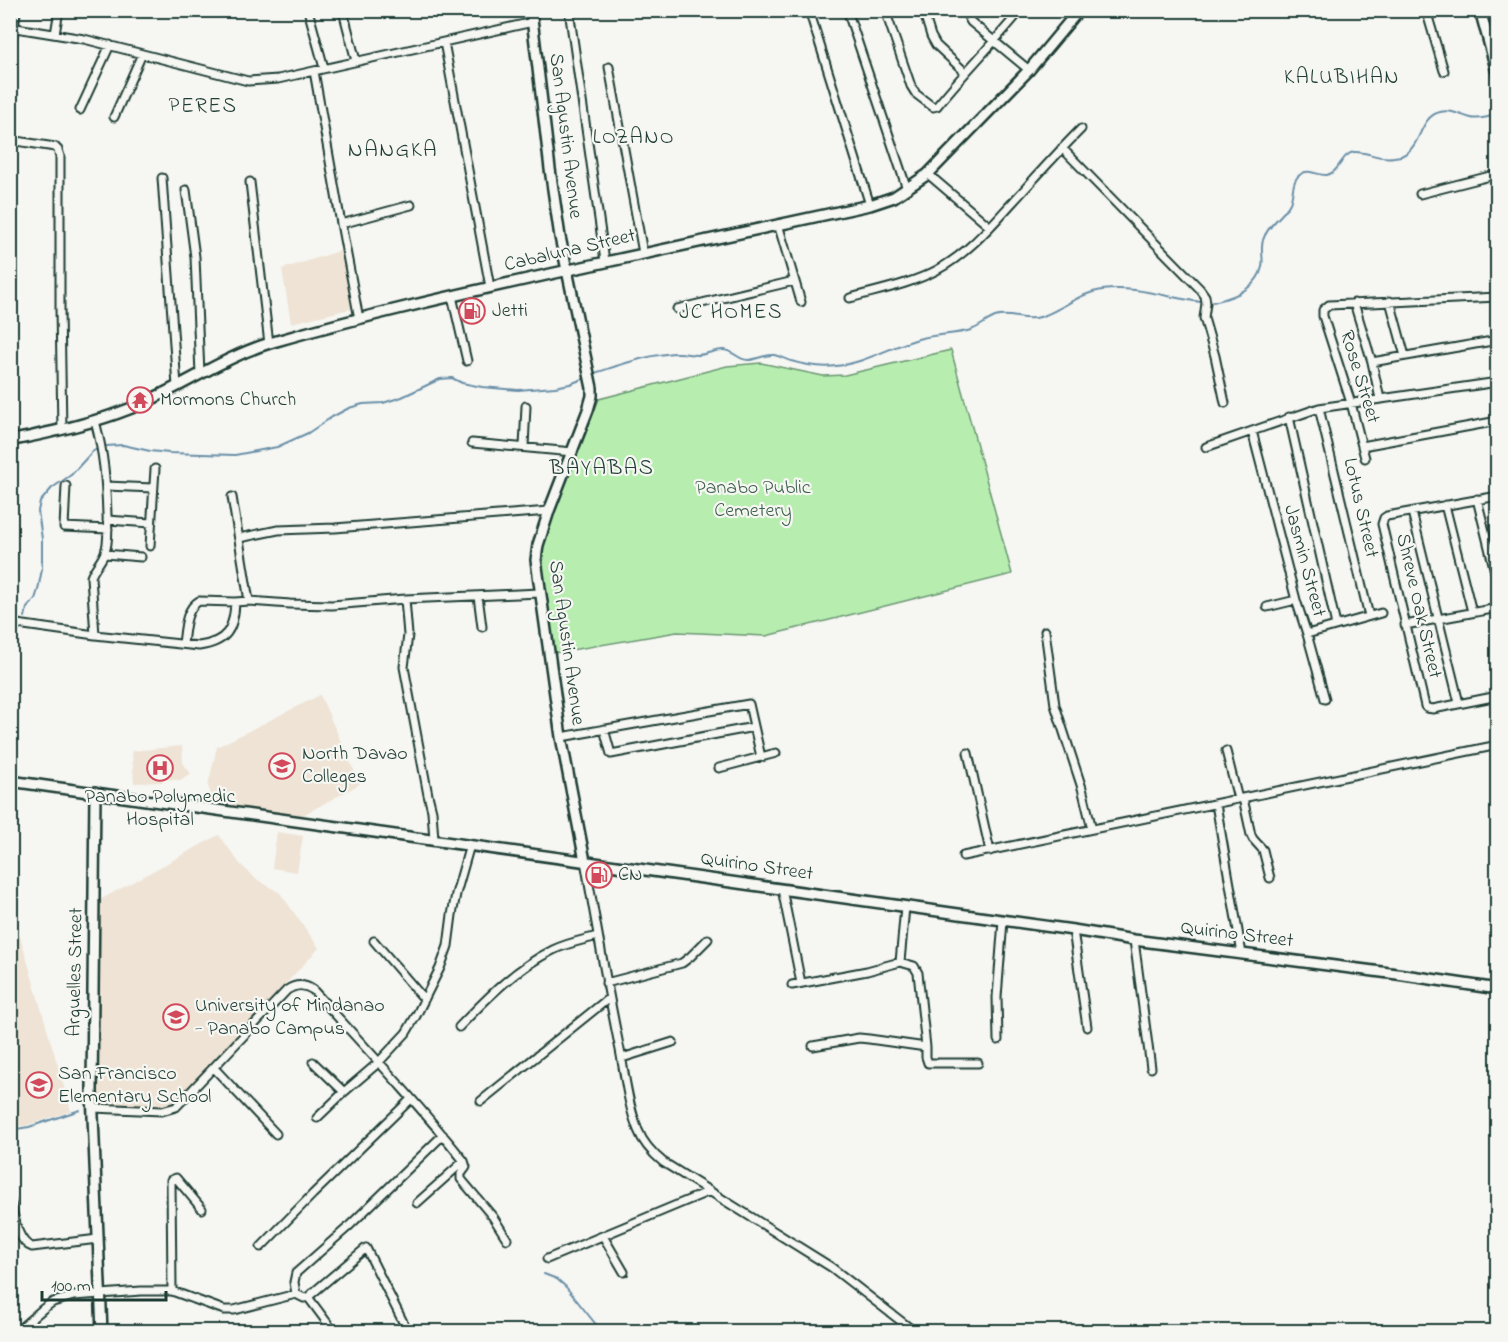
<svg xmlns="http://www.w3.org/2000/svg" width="1508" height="1342" font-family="'Indie Flower',sans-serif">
<rect width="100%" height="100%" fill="#f6f6f2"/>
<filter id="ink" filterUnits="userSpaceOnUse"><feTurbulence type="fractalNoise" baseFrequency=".0167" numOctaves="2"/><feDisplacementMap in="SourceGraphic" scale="12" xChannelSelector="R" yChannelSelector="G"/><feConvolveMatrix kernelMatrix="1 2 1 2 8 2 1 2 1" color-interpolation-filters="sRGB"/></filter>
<g filter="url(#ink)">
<path fill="#eee3d4" d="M 343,250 L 354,308 L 291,323 L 282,269 Z
M 320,695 L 360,784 L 301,816 L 214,803 L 208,786 L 217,747 Z
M 182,746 L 183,763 L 191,774 L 180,780 L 163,779 L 162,782 L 134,783 L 132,751 Z
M 277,832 L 303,836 L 297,872 L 272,868 Z
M 219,835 L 240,864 L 256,879 L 280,893 L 319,948 L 173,1104 L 167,1107 L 102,1104 L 96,1102 L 98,901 Z
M 20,936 L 71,1111 L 25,1126 L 11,1126 L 11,938 Z"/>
<path fill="#b7eeb0" stroke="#6b9672" stroke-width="1.5" d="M 951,350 L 1012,574 L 766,636 L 677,632 L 554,653 L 542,566 L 543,545 L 556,508 L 599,399 L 727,366 L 761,363 L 823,376 L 845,375 Z"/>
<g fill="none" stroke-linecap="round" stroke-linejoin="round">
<path stroke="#6a90a8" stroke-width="2" d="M 1213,302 C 1232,298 1257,289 1262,267 C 1264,258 1260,249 1263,240 C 1268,224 1283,217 1290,203 C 1294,194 1291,180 1301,174 C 1309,168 1318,176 1327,175 C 1340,172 1341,154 1354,152 C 1368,151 1377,160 1394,157 C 1397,156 1401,157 1403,155 C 1422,146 1419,117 1440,112 C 1451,109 1460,115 1471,118 C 1479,120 1489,117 1498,114
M 595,373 C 620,365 653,353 679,353 C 685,353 691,355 697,355 C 706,355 714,350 723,350 C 733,350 738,360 748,360 C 757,360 764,354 774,355 C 780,356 785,359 791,361 C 805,365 822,368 836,366 C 865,363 890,347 918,339 C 935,334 954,335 971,330 C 980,327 987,320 995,317 C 1010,312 1024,322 1040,317 C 1062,310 1079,293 1102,290 C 1135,285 1168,298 1201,302
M 106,446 L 123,445 L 150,451 L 169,453 L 235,455 L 277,447 L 308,433 L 332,417 L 349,408 L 363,404 L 383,403 L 402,397 L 440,379 L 452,378 L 462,383 L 482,387 L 518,390 L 555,387 L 570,384 L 583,379
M 25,617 L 27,608 L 35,599 L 38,590 L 42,569 L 42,539 L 38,511 L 40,502 L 52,488 L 71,475 L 92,452 L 97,449
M 10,644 L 20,629
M 10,1130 L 29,1127 L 80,1110
M 544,1274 L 557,1279 L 566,1287 L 602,1332"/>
<g stroke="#1f3d34" stroke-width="11">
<path id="street" d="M 308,10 L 324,68
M 569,10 L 605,261
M 809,10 L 870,205
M 847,10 L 907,189
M 885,10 L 911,86 L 916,94 L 933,107 L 937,106 C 962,75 990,47 1015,17 L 1015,12 L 1013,10
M 923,10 L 931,36 L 936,45 L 965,72
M 964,10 L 971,22 L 1029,70
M 1426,10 L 1444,71
M 343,11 L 356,61
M 10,27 L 84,39 L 248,81 L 278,79 L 533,22
M 55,34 L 59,10
M 444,42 L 490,287
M 609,67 L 643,253
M 314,71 L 340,218 L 359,319
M 80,110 L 110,45
M 114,117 L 142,54
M 10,140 L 55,147 L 58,150 L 60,156 L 60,308 L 62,430
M 1062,148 L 1200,289 L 1205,296 L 1206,303 L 1204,318 L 1215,356 L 1225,403
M 928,174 L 990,227
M 162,178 L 177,386
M 250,182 L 269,344
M 186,190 L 195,257 L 200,374
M 1420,194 L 1498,174
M 341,224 L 411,205
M 778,224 L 801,302
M 452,296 L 467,361
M 850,298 C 879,290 911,284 937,270 C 967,254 990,227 1012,203 C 1035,178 1057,153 1081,129
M 1390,301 L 1405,356
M 1354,303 L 1372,362 L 1380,399
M 677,309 L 794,281
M 1372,362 L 1498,340
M 1319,408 L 1369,616
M 1289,417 L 1336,625
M 95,421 C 104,454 106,481 107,515 C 108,527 109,541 105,552 C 102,561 94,568 91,577 L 95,635
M 1252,431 L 1296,600 L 1307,634 L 1325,699
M 472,443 L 573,452
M 1362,446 L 1498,421
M 524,447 L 526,406
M 1206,447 L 1319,408 L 1498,382
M 1365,458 L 1351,403 L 1323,316 L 1323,310 L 1329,305 L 1498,297
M 66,486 L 64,527 L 108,529
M 106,486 L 153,488
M 1498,496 L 1387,516 L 1384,518 L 1382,524 L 1425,706 L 1427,708 L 1433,709 L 1498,696
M 232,497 L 249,601
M 1477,499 L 1498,584
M 1445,505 L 1472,612
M 1412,512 L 1459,703
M 107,520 L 151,523
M 239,538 L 278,530 L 335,528 L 549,511
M 150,546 L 155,469
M 105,554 L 141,557
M 478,596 L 482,627
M 405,599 L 408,635 L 404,667 L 428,795 L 432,811 L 434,840
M 1267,607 L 1296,600
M 10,623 L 95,635 L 199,646 C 227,642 234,629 235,602 L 249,601 L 290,604 L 332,605 L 405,599 L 540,593
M 1405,625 L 1498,608
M 1045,631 L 1055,705 L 1082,788 L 1092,829
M 1307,634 L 1381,613
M 183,644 C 185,630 185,609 199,601 L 235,602
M 604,729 L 611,754 L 754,727
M 561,737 L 749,704 L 761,757
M 1226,751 L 1238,799
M 968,753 L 990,851
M 719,768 L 776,753
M 1243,798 L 1251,835 L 1253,839 L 1263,850 L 1270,878
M 1216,804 L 1242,954
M 963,856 L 1498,745
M 585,861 C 596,924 607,987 620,1050 C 625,1076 628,1105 638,1130 C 643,1143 652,1153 663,1162 L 831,1267 L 915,1332
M 782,889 L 801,983
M 1073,930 L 1087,1027
M 1134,940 L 1151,1068
M 374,941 L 424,999
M 900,962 L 905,907
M 606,983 L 682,963 L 690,957 L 708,939
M 792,985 L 867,971 L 900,962 L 914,966 L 918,973 L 926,1047 L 926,1057 L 928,1063 L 978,1063
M 459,1027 C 487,998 516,968 553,950 C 567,943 583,940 598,936
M 998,1040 L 997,997 L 1003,921
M 813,1046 L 859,1038 L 869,1039 L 926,1047
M 622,1058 L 673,1042
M 313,1062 L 344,1092
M 214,1068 L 276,1134
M 481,1101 L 609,998
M 93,1108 L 162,1111 L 176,1107 L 287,990 C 296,984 304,984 313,990 C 364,1046 416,1101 464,1161
M 317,1118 L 344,1092 L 378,1063 L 406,1033 L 416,1016 L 440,968 L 448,946 L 452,915 L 456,894 L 470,845
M 464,1161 L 466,1167 L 461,1174 L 461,1179 L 493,1217 L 507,1239
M 10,1200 C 14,1215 17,1242 32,1247 L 98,1239
M 417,1203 L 464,1161
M 603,1236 L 624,1272
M 261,1247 L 313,1194 L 411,1099
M 547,1259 L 710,1191
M 172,1291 L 171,1180 L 176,1178 L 202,1209
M 296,1294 L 294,1282 L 296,1273 L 347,1228 L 443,1135
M 308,1297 L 334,1332
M 16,1332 L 44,1308 L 53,1302 L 74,1296 L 141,1291 L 172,1291 L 224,1310 L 234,1310 L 296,1294 L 304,1298 L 308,1297 L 366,1248 L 408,1332"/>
</g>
<g stroke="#1f3d34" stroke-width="14">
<path id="secondary" d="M 531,10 L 550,169 L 560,237 L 592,388 L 592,396 L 588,410 L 549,511 L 538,545 L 536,560 L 561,737 L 585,861
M 1480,10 L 1498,76
M 10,44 L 15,10
M 10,441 C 51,432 91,424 129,409 C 178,390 222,357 273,342 C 366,315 460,294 555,273 C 660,250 765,227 870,205 L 894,197 L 928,174 L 1029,70 L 1079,10
M 10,781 L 1073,930 L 1134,940 L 1397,974 L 1498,989
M 95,792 L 92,1092 L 102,1332"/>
</g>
<use href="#street" stroke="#f6f6f2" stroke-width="7"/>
<use href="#secondary" stroke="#f6f6f2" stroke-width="9"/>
</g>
</g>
<defs>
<g id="fuel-ring" transform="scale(1.35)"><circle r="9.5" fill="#f6f6f2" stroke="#d1495b" stroke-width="1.5"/><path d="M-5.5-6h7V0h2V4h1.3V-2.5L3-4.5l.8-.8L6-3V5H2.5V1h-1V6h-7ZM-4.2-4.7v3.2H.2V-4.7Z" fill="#d1495b"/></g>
<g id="temple-ring" transform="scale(1.35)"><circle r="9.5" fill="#f6f6f2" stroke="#d1495b" stroke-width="1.5"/><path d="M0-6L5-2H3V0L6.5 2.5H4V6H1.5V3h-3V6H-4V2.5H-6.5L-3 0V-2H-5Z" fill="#d1495b"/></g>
<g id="university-ring" transform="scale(1.35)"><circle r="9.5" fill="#f6f6f2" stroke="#d1495b" stroke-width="1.5"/><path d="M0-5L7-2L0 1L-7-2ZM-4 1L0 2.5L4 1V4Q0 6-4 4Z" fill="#d1495b"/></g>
<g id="hospital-ring" transform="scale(1.35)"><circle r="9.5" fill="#f6f6f2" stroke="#d1495b" stroke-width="1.5"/><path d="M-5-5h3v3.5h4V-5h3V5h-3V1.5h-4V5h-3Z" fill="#d1495b"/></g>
<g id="school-ring" transform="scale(1.35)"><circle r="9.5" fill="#f6f6f2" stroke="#d1495b" stroke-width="1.5"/><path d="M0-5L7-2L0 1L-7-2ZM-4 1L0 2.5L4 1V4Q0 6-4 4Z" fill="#d1495b"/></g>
</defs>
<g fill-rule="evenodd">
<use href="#fuel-ring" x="472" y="311"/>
<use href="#temple-ring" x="140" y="400"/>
<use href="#university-ring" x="282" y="766"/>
<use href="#hospital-ring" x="160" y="768"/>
<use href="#fuel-ring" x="599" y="875"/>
<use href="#university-ring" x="176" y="1017"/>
<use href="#school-ring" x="39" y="1085"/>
</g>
<g text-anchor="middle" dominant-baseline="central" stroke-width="4.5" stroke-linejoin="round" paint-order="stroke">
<g font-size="20" fill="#1f3d34" stroke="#f6f6f2">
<text transform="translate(565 136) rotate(83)">San Agustin Avenue</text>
<text transform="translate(570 251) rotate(-13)">Cabaluna Street</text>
<text transform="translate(1359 377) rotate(73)">Rose Street</text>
<text transform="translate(1360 508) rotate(77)">Lotus Street</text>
<text transform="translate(1304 561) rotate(75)">Jasmin Street</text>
<text transform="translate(1418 606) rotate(77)">Shreve Oak Street</text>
<text transform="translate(566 643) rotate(82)">San Agustin Avenue</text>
<text transform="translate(757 867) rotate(8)">Quirino Street</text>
<text transform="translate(1237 935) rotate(7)">Quirino Street</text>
<text transform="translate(76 972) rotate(-89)">Arguelles Street</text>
</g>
<g font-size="20" fill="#1f3d34" stroke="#f6f6f2" text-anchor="start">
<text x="492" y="311">Jetti</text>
<text x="160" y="400">Mormons Church</text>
<text x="302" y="754">North Davao<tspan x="302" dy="23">Colleges</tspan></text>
<text x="160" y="797" text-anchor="middle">Panabo Polymedic<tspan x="160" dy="23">Hospital</tspan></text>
<text x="618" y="875">CN</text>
<text x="195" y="1006">University of Mindanao<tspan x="195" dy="23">- Panabo Campus</tspan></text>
<text x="58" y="1074">San Francisco<tspan x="58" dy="23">Elementary School</tspan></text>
</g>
<g font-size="20" fill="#3d604d" stroke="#f6f6f2">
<text x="753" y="488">Panabo Public<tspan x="753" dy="23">Cemetery</tspan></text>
</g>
<g font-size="21" letter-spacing="1.5" fill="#1f3d34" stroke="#f6f6f2">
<text x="1342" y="78">KALUBIHAN</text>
<text x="203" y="107">PERES</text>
<text x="634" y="138">LOZANO</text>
<text x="731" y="313">JC HOMES</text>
</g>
<g font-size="22" letter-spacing="1.5" fill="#1f3d34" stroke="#f6f6f2">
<text x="393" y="151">NANGKA</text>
<text x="602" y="469">BAYABAS</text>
</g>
</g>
<rect width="1508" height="1342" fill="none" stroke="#f6f6f2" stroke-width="36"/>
<rect x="18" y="18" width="1472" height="1306" fill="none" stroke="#1f3d34" stroke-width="2" filter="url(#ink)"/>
<path d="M42 1291v9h124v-9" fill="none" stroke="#1f3d34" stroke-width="3"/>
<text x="51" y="1291" font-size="18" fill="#1f3d34" stroke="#f6f6f2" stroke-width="4.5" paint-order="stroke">100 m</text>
</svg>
